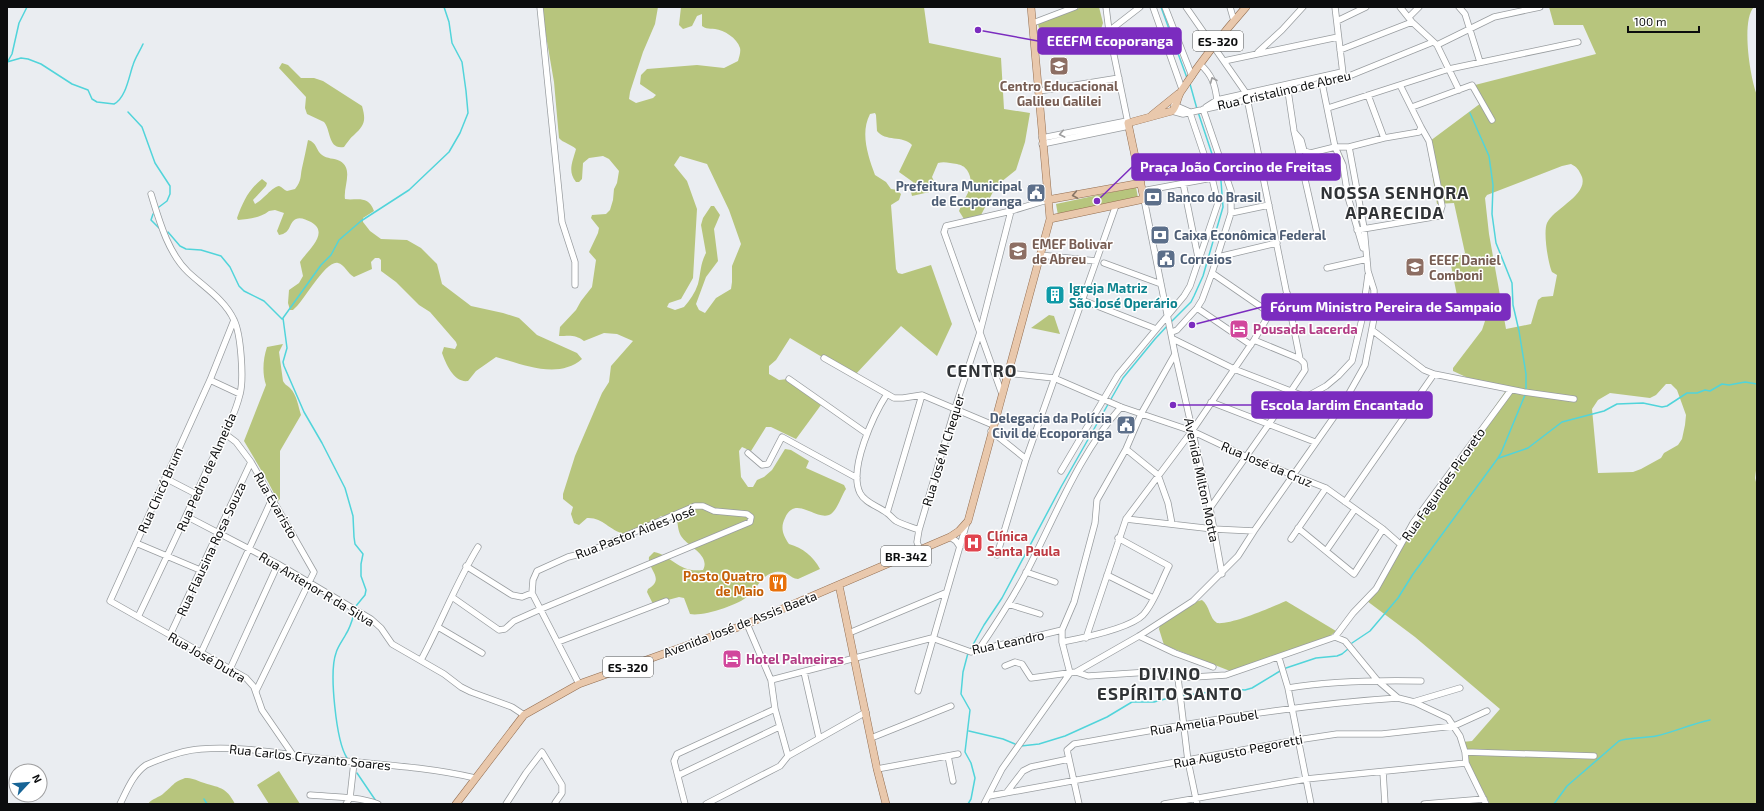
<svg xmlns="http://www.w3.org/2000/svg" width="1764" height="811" font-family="'Exo 2',sans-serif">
<rect width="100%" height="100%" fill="#eaedf1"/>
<path fill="#b7c57d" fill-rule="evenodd" d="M 541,7 L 658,7 L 655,24 L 643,52 L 630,92 L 629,99 L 636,103 L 653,98 L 656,95 L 640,84 L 641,75 L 647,69 L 697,65 L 724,68 L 738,61 C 739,57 741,52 740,48 C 737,38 724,30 715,29 C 710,28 707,30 702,26 L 702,14 L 697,16 L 692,26 L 683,29 L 679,25 L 681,7 L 924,7 L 929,43 L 1001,58 L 1004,109 L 1030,113 L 1025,142 L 1016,170 L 996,186 L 981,215 L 964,219 L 959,211 C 964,197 977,186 967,170 C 964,166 961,165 957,164 C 950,163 944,161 938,163 L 932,177 L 938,190 L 912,196 L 911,192 L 913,182 L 899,172 L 912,145 C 903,135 885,142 877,131 L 876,115 L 875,113 L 870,114 C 860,133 868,156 875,175 L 886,182 L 891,189 L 897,190 L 901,194 L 899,200 L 891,205 L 896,269 L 898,273 L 902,274 L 931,265 L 952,324 L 937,356 L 901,326 L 854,376 L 790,338 L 776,360 L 769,366 L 769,374 L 779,380 L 788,379 L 821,405 L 796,439 L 771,427 L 766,427 L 751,451 L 742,447 L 739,451 L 741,477 L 748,487 L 753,487 L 757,480 L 764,477 L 772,470 L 785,449 L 791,450 L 809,461 L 806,468 L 844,485 L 846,489 C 841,496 837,512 829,515 C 815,520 795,495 785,518 C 780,528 783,535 789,544 C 803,548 813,556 820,569 L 798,579 C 788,578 789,570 775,572 C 761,575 758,588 748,596 C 739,605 702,617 690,614 L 684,598 L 679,597 L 653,604 L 647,592 L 648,589 C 666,578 647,570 649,557 L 654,552 C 673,556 678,573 703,570 C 711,555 687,546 681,536 C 678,531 678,525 677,520 L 670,517 L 661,516 L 656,520 L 625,534 C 608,530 603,517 587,518 L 579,525 L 574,523 L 571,514 L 573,507 L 563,499 L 563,494 L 575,456 L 602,393 L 609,382 L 611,366 L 633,341 L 617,334 L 604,333 L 584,341 C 575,334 569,336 559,336 L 560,327 L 576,310 L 581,301 L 592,287 L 596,260 L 589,252 L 598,233 L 599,228 L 591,218 L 592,215 L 606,214 L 610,210 L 613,200 L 614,189 L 617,183 L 619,171 L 609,159 L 603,156 L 589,158 L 583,163 L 582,179 L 579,182 L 576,182 C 567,171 573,161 576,149 C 571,144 563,143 559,138 L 554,82 ZM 680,156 L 707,164 L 729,210 L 741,244 L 732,266 L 732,282 L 731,289 L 716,298 L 705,313 L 699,310 L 696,304 L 706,277 L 718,261 L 714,229 L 720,215 L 714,206 L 711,206 L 703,218 L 701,225 L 706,253 C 700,264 701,273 698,284 C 695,293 690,300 684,307 L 675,310 L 667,307 L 669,303 L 681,299 L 693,278 L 697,209 L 687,181 L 674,165 Z
M 1082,7 L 1099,7 L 1103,23 L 1101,29 L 1042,41 L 1038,24 Z
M 1549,7 L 1754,7 C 1741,20 1750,78 1757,95 L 1757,463 L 1755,478 L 1757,486 L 1757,804 L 1490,804 L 1466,759 L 1462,742 L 1472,741 L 1500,709 L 1415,637 L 1367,601 L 1416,519 L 1507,389 L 1466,377 L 1453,371 L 1453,368 L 1482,330 L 1485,321 L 1484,318 L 1460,311 L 1450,260 L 1465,253 L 1454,203 L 1437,204 L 1428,148 L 1430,141 L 1481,103 L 1475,85 L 1596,54 L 1583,25 L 1554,25 ZM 1571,164 C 1577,167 1579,170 1582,177 C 1588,195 1553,209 1547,223 C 1543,232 1548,263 1552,272 L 1557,275 L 1553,296 L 1542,297 L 1538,300 L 1531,324 L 1506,329 L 1489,234 L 1485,198 L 1487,195 L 1562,166 ZM 1666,384 L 1671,384 L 1677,390 L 1686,415 L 1685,425 L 1682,439 L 1678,445 L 1664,453 L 1661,458 L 1641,469 L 1633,472 L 1598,473 L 1592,409 L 1598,400 L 1610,393 L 1650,398 L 1656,395 Z
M 282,63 L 288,65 L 301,78 L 314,78 L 323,81 L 362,106 C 366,120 365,125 354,135 C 350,138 347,143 344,147 C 328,150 331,130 324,122 L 307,114 L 305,108 L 306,97 L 279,68 Z
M 308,140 C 317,142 316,151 322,155 C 327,159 334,158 340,161 C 354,169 343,187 345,199 C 356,201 368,194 374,211 L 363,218 L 363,222 L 370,231 L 381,239 L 407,240 L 421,248 L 437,264 L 442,284 L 471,306 L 503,313 L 519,318 L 537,335 L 577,353 L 582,359 C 558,380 522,364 496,357 L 476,371 L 468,381 C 454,383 446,364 442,353 L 444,347 L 455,349 L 457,345 L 456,342 L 430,312 L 419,305 L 396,282 L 381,271 L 381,260 L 379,258 L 375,258 L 371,262 L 372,269 L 354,277 C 348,274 344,264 338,263 C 325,260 304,302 293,310 L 290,310 L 288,303 L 289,290 L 299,283 L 303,276 L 300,262 C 306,252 331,233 311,222 C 306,220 301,217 296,219 C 288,223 292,233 279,235 L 277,231 L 284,213 L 275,210 L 269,211 C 260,218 249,219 238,220 L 237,218 C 243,202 248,190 262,179 L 267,183 L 266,186 L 253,200 L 255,204 C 262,201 273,186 279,186 C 282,187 284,190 287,191 L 295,189 C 302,180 300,177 302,168 C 304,159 306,150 308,140 Z
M 1136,187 L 1138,198 L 1058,215 L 1056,204 Z
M 1049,315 L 1054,316 L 1060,334 L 1031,328 Z
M 283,344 L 279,352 L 283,381 C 285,385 287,385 290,388 C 297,395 298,406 301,415 L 280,451 L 280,499 L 278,501 L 267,480 L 244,441 L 266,385 C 262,373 263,359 267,347 Z
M 1202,600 C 1210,606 1209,618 1217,623 C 1231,625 1272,607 1286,601 L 1336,631 L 1328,638 L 1233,671 L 1230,671 L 1164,645 L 1159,629 L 1160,625 L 1195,602 Z
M 279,771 L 300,804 L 269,804 L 257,785 Z
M 185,778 C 192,778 196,780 201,782 C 219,788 226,786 235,804 L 148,804 C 152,798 159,798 164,793 C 174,785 172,783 185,778 Z"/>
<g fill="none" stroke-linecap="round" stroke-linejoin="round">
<path stroke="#51d4da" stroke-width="1.5" d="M 1161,7 L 1187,78
M 8,61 L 12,54 L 19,23 L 27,7
M 7,62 L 21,58 L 28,59 L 41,64 L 72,84 L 88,90 L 92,99 L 97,102 L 114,104 C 126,98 129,76 133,65 C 135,58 140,51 143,44
M 1190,84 L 1197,109
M 128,112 L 142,127 L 155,163 L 170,186 L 170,194 L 167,201 L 159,207
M 1470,113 L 1489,156 L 1493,185 L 1492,214 L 1496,243 L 1512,283 L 1513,305 L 1519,331 L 1526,374 L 1526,389
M 153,214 L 151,220 L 160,229
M 168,232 L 180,246 L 186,249 L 201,250 L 221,256 L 230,267 L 239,286 L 244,291 L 264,301 L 282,319
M 1171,322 L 1191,302 L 1194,296 L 1203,276 L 1223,207 L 1221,181 L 1198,112
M 1499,458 L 1528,448 L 1562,422 L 1604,411 L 1617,404 L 1643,403 L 1662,407 L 1667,406 L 1687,393 L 1697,393 L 1705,390 L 1710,391 L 1722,384 L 1729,385 L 1745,382 L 1757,384
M 356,606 L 365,595 L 366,590 L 361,576 L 361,564 L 363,554 L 355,544 L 354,537 L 353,516 L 345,488 L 322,443 L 304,412 L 284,366 L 283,362 L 287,348 L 283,318 L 321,265 L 331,255 L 339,240 L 361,221 L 409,190 L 449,152 L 460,133 L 468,113 L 466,91 L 462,62 L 452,43 L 449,22 L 444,7
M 1352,643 L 1370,631 L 1398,598 L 1413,574 L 1498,458 L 1501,453 L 1525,395
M 970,650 L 984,625 L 1002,598 L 1061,487 L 1123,378 L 1155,339 L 1168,325
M 968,653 L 963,672 L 961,694 L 970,710 L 965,752 L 971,763 L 975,778 L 971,799 L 968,804
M 1286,668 L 1316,658 L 1337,656 L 1342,654 L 1348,649
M 1182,696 L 1232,689 L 1245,690 L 1252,688 L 1280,671
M 969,731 L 1003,739 L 1015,744
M 1021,746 L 1039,744 L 1065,736 L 1107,717 L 1132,702 L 1154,702 L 1176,696
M 347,758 C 336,741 329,672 336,653 C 338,646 343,640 346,634 C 350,628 352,621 354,614
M 357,773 L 376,801
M 204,799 L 207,804
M 1554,804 L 1567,786 L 1619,741 C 1624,738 1647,738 1656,736 C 1674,732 1691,724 1710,720"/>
<g stroke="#999da0" stroke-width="7">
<path id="minor" d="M 540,7 L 562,222 L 575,262 L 575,285
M 1106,7 L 1109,31 L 1128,123
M 1153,7 L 1182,89
M 1165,7 L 1192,76
M 1186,7 L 1246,93 L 1300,359
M 1230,7 L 1234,21
M 1335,7 L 1343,74
M 1400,7 L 1412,22 L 1437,45 L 1459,90
M 1459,7 L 1465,14 L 1480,62
M 1409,17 L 1419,7
M 1337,21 L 1366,7
M 1033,23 L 1075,7
M 1035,45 L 1109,31 L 1140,7
M 1437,45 L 1494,17 L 1540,7
M 1340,50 L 1412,22
M 1258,52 L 1282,30 L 1303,7
M 1224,61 L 1338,37
M 1200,64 C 1212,75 1215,84 1217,100
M 1322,83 L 1335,147 L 1343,165 L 1348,197 L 1363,248
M 1039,91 L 1119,78
M 1288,91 L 1294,131 L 1318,237
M 1368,95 L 1384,138
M 1174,105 L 1190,112
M 1206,107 L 1217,100 L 1342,72
M 1412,107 L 1472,85 L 1492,120
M 1328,108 L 1449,69 L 1578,42
M 1172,111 L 1183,114 L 1344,78 L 1433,42
M 1295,133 L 1301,140 L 1304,151 L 1311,153 L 1335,147 L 1349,147 L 1384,138 L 1419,132 L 1421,127
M 1042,138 L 1127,121
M 1042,144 L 1129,126
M 1225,173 L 1261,167
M 1183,183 L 1198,257
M 1142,191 L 1212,178
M 1144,199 L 1175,354 L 1210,508 L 1222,574
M 1231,213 L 1269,205
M 1357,230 L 1439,216 L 1442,206 L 1429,141 L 1421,127 L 1400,85
M 1040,255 L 1096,261
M 1218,257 L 1277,243
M 1104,263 L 1161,284
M 1327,268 L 1367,259
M 1212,273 L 1270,313
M 1082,300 L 1156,329
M 1197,308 L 1251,345
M 234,320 L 210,380 L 110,601 L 246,678 L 254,687 L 262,710 L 293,755
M 1372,330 L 1424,370 L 1434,374 L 1524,392 L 1574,399
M 1172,332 L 1177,330 L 1197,308 L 1202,300 L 1212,273 L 1231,213 L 1231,191 L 1203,109
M 1173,339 L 1234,369 L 1306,397 L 1326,386 L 1338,376 L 1352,361 L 1362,319 L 1368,275
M 824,358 L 894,398 L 903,398 L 922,395 L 993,425
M 1007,373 L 1054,378 L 1121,407 L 1192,431 L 1247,457 L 1326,488 L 1383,529 L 1400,544
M 789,379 L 866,433
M 210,380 L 240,394
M 887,394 C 874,414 848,469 860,493 C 865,503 878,506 887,513 C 890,515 893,519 896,521 C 903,525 912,527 919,530
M 1002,394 L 944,232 L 946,226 L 1011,211 L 1047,200
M 1211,402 L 1315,442
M 991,431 L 1026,459
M 224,433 L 236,442 L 251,462 L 314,572 L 256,691
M 1126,449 L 1158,475 L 1168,503 L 1172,524
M 748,453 L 762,465 L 768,464 L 782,437 L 857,478
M 1061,471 L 1118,375 L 1184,296 L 1190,286 L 1218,203 L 1212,178 L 1190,113
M 165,478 L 196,494
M 1345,502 L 1434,374
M 1210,508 L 1269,424 L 1305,370 L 1304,363 L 1300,359 L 1254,340
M 887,513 L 922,395
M 186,516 L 278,564 L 371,619 L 381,628 L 392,644 L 444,674 L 461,687 L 471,692 L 512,707 L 524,715
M 1126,519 L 1213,529 L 1254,531 L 1343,404 L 1365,365 L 1374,318 L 1374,290 L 1368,271 L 1364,228 L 1349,147
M 1298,528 L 1354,574 L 1383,529
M 950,537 L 956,541 L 960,547
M 1291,539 L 1326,488
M 136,543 L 200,570
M 920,550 L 917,542 L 919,530 L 955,408 L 980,332 L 1011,211
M 1326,551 L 1355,509
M 997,555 L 1026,459 L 1116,205
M 466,566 L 512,595 L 522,597 L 532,593
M 1026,572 L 1055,582
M 1107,575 L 1153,598
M 532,593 L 579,684
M 452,597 L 499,630 L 505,629 L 514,621 L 541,609 L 750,522 L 751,517 L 747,514 L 714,511 L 703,506 L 695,506 L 588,552 L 568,557 L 537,571 L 533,580 L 532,593
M 1008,604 L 1040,614
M 138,617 C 161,569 184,521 206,472 C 217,449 234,419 240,394 C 244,379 241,334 234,320 C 225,300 204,287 188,272 C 168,253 159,220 151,194
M 747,624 L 771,680 L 775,709 L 788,756
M 438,627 L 482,653
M 849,633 L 945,593
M 170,635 L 251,462
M 1139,636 L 1175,653 L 1213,667
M 1335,637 L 1353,613 L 1376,589 L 1413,523 L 1511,390
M 1086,638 L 1126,519 L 1192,431 L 1254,340 L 1270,313 L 1287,293
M 558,642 L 666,601
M 1062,642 C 1083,638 1129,629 1143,615 C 1155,602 1161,581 1169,566 L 1118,538
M 979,649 C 996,624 1013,598 1027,571 C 1056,515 1079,454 1121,407
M 201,653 L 272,499
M 1279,658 L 1288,688 L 1311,804
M 421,660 C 441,623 456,583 478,547
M 1005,666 L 1015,662 L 1022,664 L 1031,678 L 1076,672 L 1139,636 L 1193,601 L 1238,556 L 1254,531
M 230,669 L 278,564
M 804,672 L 819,738
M 1076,672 L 1088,676 L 1150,672 L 1178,678 L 1226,675 L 1335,637 L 1345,641 L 1377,680 L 1398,698 L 1414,702 L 1448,718 L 1460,736 L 1465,752 L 1466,763 L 1486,804
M 1178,678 L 1188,761 L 1197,804
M 771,680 L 932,638 L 971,652 L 979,649 L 983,649 L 1062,630
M 1288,688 C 1332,681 1376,680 1421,681
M 918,691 L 967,522
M 1413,702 L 1460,688
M 871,738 L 951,706
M 1465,752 L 1594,756
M 948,756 L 953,781
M 877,769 L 958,754
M 1383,772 L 1385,804
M 679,775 L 779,727
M 1007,792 L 1023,771 L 1031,767 L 1069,759
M 310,795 C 332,797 357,796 378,804
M 989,796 L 1297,740 L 1337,734 L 1382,734 L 1454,726 L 1487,711
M 120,804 C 127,790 133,774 146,765 C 162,758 183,750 201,749 C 240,746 277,753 316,758 C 369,764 423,766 475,778
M 346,804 L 350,798 L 354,762
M 506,804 L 526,773 L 542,752 L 562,785 L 562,793 L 555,803 L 555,804
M 685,804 L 674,761 L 677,754 L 775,709
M 706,804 L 780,766 L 788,756 L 866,712
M 984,804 L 1002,769 L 1070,673 L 1062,642 L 1062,630 L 1074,602 L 1095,523 L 1097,500 L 1126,449 L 1141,414 L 1175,354
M 1079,804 L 1067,750 L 1074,744 C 1182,725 1289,705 1398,698
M 1164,804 L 1306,779 L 1466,763
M 1424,804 L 1484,799"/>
</g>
<g stroke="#936e51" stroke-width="8">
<path id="major" d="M 1172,111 C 1177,107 1177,96 1182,90 C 1201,61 1223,33 1246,7
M 1152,115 L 1178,94
M 1047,200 L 1141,183
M 1050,219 L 1144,199 L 1128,123 L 1172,111
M 839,585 L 877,769 L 886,804
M 456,804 L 524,715 L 579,684 L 747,624 L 950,537 L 959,531 L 968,521 L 1050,219 L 1031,7"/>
</g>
<use href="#minor" stroke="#fff" stroke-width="5.5"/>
<use href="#major" stroke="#e9c8ac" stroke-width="7"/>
</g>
<defs><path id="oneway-chevron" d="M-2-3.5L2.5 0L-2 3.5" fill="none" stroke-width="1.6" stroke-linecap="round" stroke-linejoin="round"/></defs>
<g stroke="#9e9e9f">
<use href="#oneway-chevron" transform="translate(1213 80) rotate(-113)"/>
<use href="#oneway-chevron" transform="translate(1062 134) rotate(169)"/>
</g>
<use stroke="#867465" href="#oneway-chevron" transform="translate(1075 195) rotate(170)"/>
<defs>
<g id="school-square" transform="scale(1)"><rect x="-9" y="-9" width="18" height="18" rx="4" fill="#8d6e63" stroke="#fff"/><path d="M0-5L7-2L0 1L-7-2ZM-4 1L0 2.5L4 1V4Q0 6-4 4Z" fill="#fff"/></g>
<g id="civic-square" transform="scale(1)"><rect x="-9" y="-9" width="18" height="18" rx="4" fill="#5c6f8a" stroke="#fff"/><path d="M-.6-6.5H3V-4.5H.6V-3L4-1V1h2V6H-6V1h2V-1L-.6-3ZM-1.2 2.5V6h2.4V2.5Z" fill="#fff"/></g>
<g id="bank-square" transform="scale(1)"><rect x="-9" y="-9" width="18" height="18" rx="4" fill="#5c6f8a" stroke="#fff"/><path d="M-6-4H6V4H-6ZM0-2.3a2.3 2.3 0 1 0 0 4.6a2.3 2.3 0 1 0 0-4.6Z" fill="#fff"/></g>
<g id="building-square" transform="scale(1)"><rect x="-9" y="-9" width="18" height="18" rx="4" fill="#0f9aa8" stroke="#fff"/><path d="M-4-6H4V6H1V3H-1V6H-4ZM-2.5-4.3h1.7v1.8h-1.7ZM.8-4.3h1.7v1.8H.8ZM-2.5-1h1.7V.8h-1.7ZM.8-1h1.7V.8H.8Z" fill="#fff"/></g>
<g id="hotel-square" transform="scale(1)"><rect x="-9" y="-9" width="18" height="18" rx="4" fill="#d1479c" stroke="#fff"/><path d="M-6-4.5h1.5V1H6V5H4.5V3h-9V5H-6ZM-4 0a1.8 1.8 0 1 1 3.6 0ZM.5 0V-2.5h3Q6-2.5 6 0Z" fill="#fff"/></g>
<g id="hospital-square" transform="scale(1)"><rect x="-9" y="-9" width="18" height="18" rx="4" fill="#e0444e" stroke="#fff"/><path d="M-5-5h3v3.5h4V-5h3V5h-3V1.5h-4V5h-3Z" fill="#fff"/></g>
<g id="restaurant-square" transform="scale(1)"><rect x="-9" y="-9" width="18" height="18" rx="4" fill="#e8710a" stroke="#fff"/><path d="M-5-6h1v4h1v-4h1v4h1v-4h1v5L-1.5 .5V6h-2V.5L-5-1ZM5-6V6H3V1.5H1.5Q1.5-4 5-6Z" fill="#fff"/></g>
</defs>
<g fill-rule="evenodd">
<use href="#school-square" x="1059" y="66"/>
<use href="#civic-square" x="1036" y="193"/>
<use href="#bank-square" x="1153" y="197"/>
<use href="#bank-square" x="1160" y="235"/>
<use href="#school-square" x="1018" y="251"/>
<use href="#civic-square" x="1166" y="259"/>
<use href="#school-square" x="1415" y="267"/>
<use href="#building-square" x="1055" y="295"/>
<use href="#hotel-square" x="1239" y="329"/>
<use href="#civic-square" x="1126" y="425"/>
<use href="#hospital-square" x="973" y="543"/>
<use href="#restaurant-square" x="778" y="583"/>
<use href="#hotel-square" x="732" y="659"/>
</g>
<g text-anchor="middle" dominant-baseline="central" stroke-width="3" stroke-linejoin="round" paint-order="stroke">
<g fill="#fff" stroke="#555656" stroke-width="1">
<rect x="1193" y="31" width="50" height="20" rx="3"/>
<rect x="881" y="546" width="50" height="20" rx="3"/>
<rect x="603" y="657" width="50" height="20" rx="3"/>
</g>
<g font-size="12" font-weight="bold" fill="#0c0d0e">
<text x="1218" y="41">ES-320</text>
<text x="906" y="556">BR-342</text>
<text x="628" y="667">ES-320</text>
</g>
<g font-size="13" font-weight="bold" fill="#785e54" stroke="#fff" text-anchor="start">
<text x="1059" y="86" text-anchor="middle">Centro Educacional<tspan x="1059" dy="15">Galileu Galilei</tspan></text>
<text x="1032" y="244">EMEF Bolivar<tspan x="1032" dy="15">de Abreu</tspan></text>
<text x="1429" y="260">EEEF Daniel<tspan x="1429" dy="15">Comboni</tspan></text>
</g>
<g font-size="13" fill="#0c0d0e" stroke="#fff">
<text transform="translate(1284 90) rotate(-13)">Rua Cristalino de Abreu</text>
<text transform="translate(943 450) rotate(-73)">Rua José M Chequer</text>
<text transform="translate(1267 464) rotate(23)">Rua José da Cruz</text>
<text transform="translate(206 472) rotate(-66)">Rua Pedro de Almeida</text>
<text transform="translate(1202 480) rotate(78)">Avenida Milton Motta</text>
<text transform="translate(1443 484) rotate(-55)">Rua Fagundes Picoreto</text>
<text transform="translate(160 490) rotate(-66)">Rua Chicó Brum</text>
<text transform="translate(276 505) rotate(60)">Rua Evaristo</text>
<text transform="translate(635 532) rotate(-21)">Rua Pastor Aides José</text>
<text transform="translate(211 549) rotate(-65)">Rua Flausina Rosa Souza</text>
<text transform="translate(317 589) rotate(31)">Rua Antenor R da Silva</text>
<text transform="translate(740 624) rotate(-21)">Avenida José de Assis Baeta</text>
<text transform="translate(1008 642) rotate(-12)">Rua Leandro</text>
<text transform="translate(207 657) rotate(30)">Rua José Dutra</text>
<text transform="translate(1204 722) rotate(-9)">Rua Amelia Poubel</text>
<text transform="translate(1238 751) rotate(-11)">Rua Augusto Pegoretti</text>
<text transform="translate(310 757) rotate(6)">Rua Carlos Cryzanto Soares</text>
</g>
<g font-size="13" font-weight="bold" fill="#4e5e75" stroke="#fff" text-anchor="start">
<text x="1022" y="186" text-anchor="end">Prefeitura Municipal<tspan x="1022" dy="15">de Ecoporanga</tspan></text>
<text x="1167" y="197">Banco do Brasil</text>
<text x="1174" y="235">Caixa Econômica Federal</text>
<text x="1180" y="259">Correios</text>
<text x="1112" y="418" text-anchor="end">Delegacia da Polícia<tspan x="1112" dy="15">Civil de Ecoporanga</tspan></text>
</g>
<g font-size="13" font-weight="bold" fill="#0d838f" stroke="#fff" text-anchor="start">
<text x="1069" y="288">Igreja Matriz<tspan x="1069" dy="15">São José Operário</tspan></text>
</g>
<g font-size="13" font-weight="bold" fill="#b23c85" stroke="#fff" text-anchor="start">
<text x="1253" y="329">Pousada Lacerda</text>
<text x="746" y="659">Hotel Palmeiras</text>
</g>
<g font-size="13" font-weight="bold" fill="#be3a42" stroke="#fff" text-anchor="start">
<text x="987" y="536">Clínica<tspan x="987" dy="15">Santa Paula</tspan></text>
</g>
<g font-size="13" font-weight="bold" fill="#c56008" stroke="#fff" text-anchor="end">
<text x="764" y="576">Posto Quatro<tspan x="764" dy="15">de Maio</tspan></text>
</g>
<g font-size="17" font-weight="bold" letter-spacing="1" fill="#303336" stroke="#fff">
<text x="1395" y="192">NOSSA SENHORA<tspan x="1395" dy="20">APARECIDA</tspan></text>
<text x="982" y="370">CENTRO</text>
<text x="1170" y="673">DIVINO<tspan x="1170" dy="20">ESPÍRITO SANTO</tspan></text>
</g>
</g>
<path fill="none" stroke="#7b2cbf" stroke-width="1.5" d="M978 30L1038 41M1097 201L1132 167M1192 325L1262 307M1173 405L1252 405"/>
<g fill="#7b2cbf" stroke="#fff" stroke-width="1.5">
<circle cx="978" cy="30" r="4"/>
<circle cx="1097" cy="201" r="4"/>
<circle cx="1192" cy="325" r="4"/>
<circle cx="1173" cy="405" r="4"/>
</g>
<g fill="#7b2cbf" stroke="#7b2cbf" stroke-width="1.5">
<rect x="1038" y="28" width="143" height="26" rx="4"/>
<rect x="1132" y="154" width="208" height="26" rx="4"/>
<rect x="1262" y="294" width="248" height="26" rx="4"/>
<rect x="1252" y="392" width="180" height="26" rx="4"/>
</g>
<g font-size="14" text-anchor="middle" font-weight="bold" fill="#fff">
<text x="1110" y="46">EEEFM Ecoporanga</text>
<text x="1236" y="172">Praça João Corcino de Freitas</text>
<text x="1386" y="312">Fórum Ministro Pereira de Sampaio</text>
<text x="1342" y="410">Escola Jardim Encantado</text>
</g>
<rect width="1764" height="811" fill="none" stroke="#0c0d0e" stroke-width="16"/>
<g transform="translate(28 783) rotate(64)"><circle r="19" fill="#ffffff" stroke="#9e9e9f"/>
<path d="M0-3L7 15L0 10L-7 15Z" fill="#176496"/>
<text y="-6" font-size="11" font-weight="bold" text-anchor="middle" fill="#0c0d0e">N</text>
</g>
<path d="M1628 26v6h71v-6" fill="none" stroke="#0c0d0e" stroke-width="2"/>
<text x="1634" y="26" font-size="12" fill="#0c0d0e" stroke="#ffffff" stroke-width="3" paint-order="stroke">100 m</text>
</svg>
